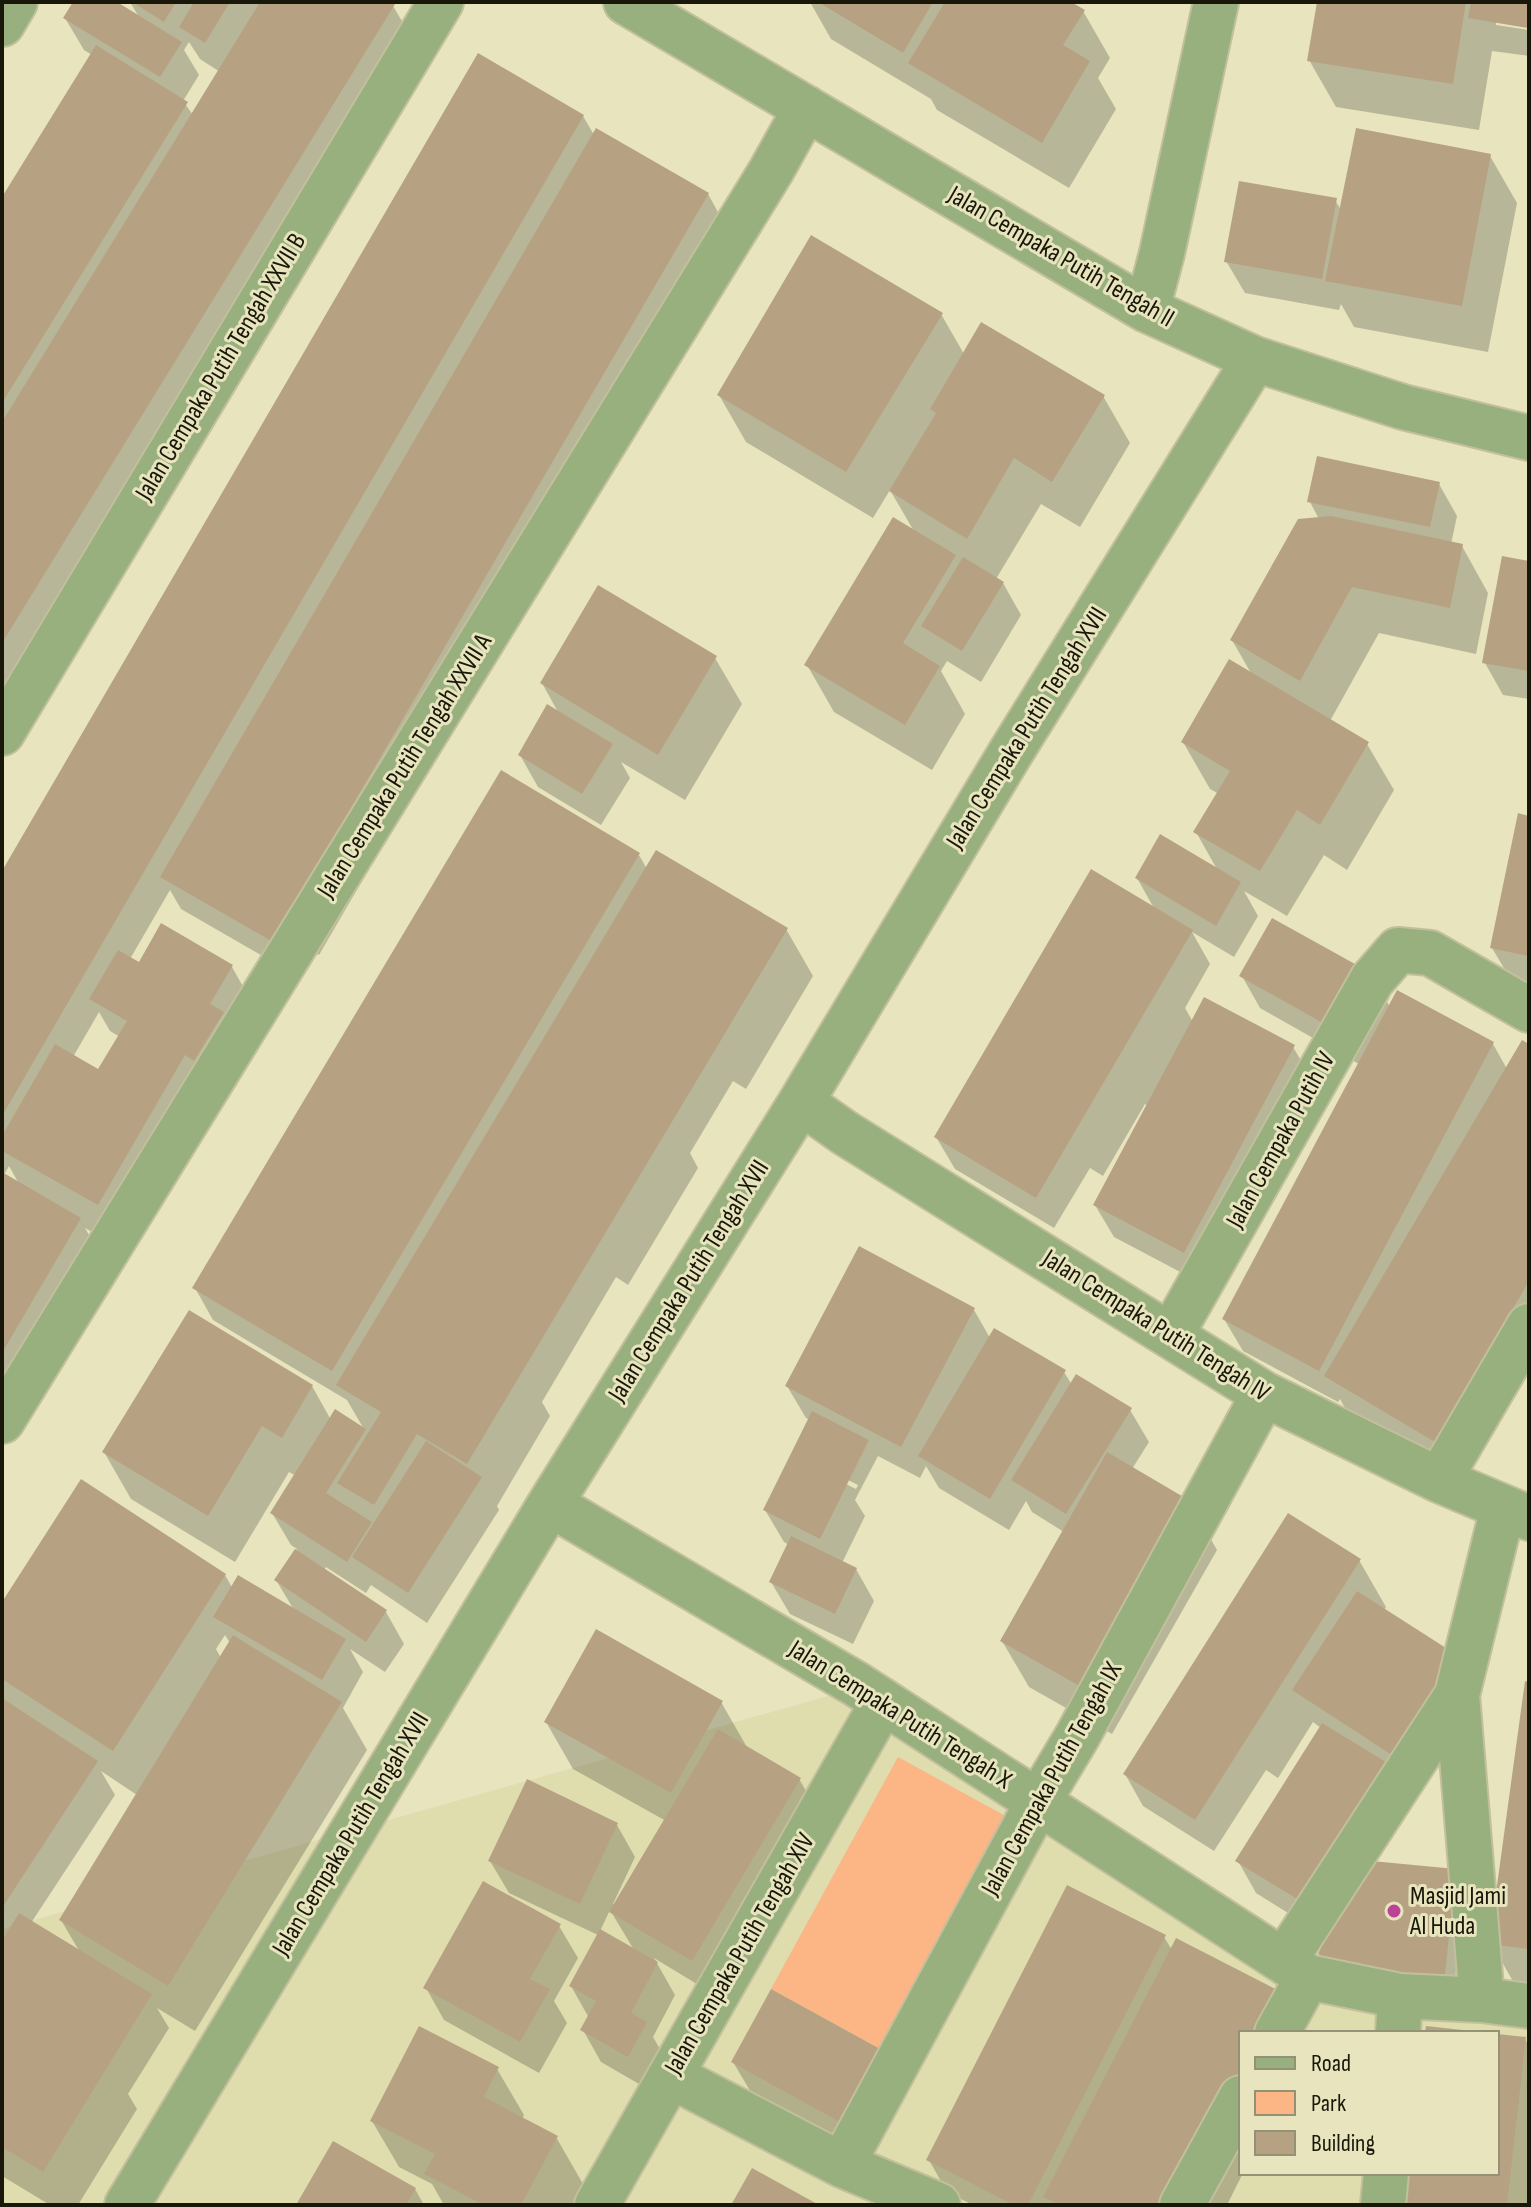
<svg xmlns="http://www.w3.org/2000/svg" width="1531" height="2207" font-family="'Sofia Sans Condensed',sans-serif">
<rect width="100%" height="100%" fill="#e7e4be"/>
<path fill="#dfdcae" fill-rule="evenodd" d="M 892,1678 L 1315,1971 L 1529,1993 L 1529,2205 L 2,2205 L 2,1929 ZM 1241,2033 L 1497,2033 L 1497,2173 L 1241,2173 Z"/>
<path fill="#fcb585" d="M 898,1757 L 1009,1818 L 882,2050 L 771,1989 Z"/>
<path fill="#0003" fill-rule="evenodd" d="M 75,2 L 113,2 L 140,19 L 130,2 L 387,2 L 393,6 L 412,38 L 2,731 L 2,202 L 92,55 L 84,50 L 65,18 ZM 189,42 L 200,59 L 220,72 L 193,115 L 183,101 L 199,75 L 184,50 Z
M 810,2 L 1068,2 L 1083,11 L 1110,58 L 1098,78 L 1116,109 L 1069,188 L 937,110 L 931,99 L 831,39 Z
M 1319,2 L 1529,2 L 1529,26 L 1496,21 L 1496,25 L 1529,30 L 1529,56 L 1492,51 L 1479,130 L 1336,107 L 1309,60 Z
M 583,116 L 594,135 L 708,194 L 734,241 L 319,955 L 306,948 L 292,973 L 181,909 L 170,890 L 130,959 L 140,964 L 232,967 L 250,999 L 125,1250 L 85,1228 L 98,1251 L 2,1417 L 2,875 ZM 99,1012 L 110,1031 L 120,1037 L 99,1072 L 73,1057 ZM 9,1166 L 19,1184 L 4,1175 Z
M 1490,156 L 1517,203 L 1488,352 L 1354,327 L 1341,304 L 1339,310 L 1245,293 L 1226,261 L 1335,200 L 1341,210 Z
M 941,314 L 964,354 L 1103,396 L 1130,443 L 1080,527 L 1041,504 L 996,579 L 1003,583 L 1021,615 L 981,682 L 947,661 L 941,671 L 965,714 L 932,770 L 834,712 L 807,665 L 915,533 L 890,490 L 873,518 L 746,442 L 719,395 Z
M 1439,484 L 1457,516 L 1451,544 L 1462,546 L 1488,593 L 1476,654 L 1379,633 L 1330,721 L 1367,744 L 1394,790 L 1347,870 L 1324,855 L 1287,916 L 1244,891 L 1258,916 L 1234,957 L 1192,932 L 1210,964 L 1185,1008 L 1193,1022 L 1293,1047 L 1312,1079 L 1203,1284 L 1114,1237 L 1095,1205 L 1148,1106 L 1145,1104 L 1103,1176 L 1090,1168 L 1054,1228 L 955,1169 L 936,1137 L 1155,910 L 1137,878 L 1218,871 L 1196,832 L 1219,794 L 1210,789 L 1183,742 L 1252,675 L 1232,640 L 1319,519 L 1310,502 Z
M 1529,563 L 1529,699 L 1503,695 L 1485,663 Z
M 715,658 L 742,704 L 685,800 L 621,762 L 630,778 L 601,825 L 538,787 L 520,755 L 559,714 L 542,683 Z
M 1529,818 L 1529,984 L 1511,980 L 1492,948 Z
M 639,855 L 647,869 L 786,929 L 813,976 L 746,1089 L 733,1081 L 690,1153 L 698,1168 L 628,1285 L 616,1277 L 542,1402 L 550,1416 L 497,1506 L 499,1510 L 427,1623 L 371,1585 L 366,1593 L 326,1567 L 324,1570 L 386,1612 L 404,1644 L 385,1672 L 350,1649 L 363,1672 L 343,1708 L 367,1750 L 195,2031 L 157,2008 L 169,2028 L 128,2094 L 137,2109 L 78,2205 L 50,2205 L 2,2176 L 2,1606 L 225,1575 L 233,1589 L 294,1610 L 276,1580 L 297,1549 L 291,1545 L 272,1513 L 296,1476 L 289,1472 L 235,1562 L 131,1499 L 104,1452 L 312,1386 L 331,1420 L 365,1431 L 347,1400 L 213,1320 L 195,1288 ZM 225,1635 L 230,1643 L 221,1658 L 216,1649 ZM 101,1771 L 137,1795 L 61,1920 L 81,1954 L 31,1923 L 115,1795 Z
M 1242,976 L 1372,976 L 1390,1007 L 1493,1044 L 1507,1069 L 1529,1046 L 1529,1353 L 1453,1473 L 1345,1408 L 1340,1399 L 1338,1402 L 1243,1351 L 1224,1319 L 1359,1064 L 1260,1008 Z
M 974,1310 L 990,1338 L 1064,1372 L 1072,1385 L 1130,1410 L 1149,1442 L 1132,1469 L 1190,1503 L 1217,1550 L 1112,1734 L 1029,1687 L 1002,1641 L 1064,1532 L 1032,1512 L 1026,1501 L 1009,1530 L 939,1488 L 926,1466 L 920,1478 L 878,1456 L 855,1500 L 865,1516 L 842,1563 L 856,1569 L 874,1601 L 853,1644 L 790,1614 L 771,1582 L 789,1545 L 784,1542 L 765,1510 L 810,1420 L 806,1418 L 787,1386 ZM 804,1458 L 858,1485 L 856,1489 L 804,1463 Z
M 1359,1560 L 1386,1607 L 1384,1610 L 1459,1658 L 1365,1862 L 1464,1887 L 1453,2000 L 1329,1970 L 1320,1954 L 1346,1898 L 1320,1933 L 1256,1893 L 1238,1861 L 1321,1728 L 1313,1722 L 1278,1778 L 1266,1770 L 1214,1851 L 1143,1806 L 1125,1774 Z
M 1529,1684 L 1529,1991 L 1518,1990 L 1491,1943 Z
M 721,1702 L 748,1749 L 799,1779 L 818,1811 L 710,1992 L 654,1958 L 675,1995 L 653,2037 L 664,2056 L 646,2088 L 601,2062 L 583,2030 L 589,2018 L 571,1986 L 598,1935 L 509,1893 L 490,1861 L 617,1825 L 635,1857 L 613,1904 L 616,1905 L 666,1821 L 573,1769 L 546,1722 ZM 610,1910 L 634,1950 L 600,1931 Z
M 559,1926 L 578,1958 L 554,2001 L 567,2023 L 539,2073 L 444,2020 L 426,1988 Z
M 1164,1937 L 1172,1950 L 1241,2033 L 1241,2173 L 1243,2173 L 1227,2205 L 973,2205 L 947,2192 L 929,2160 Z
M 1497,2036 L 1525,2039 L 1529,2046 L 1529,2205 L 1408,2205 L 1411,2173 L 1497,2173 Z
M 881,2052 L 861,2154 L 752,2094 L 733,2062 Z
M 497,2069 L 524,2115 L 522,2119 L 556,2137 L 583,2184 L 572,2205 L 444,2205 L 432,2184 L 399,2167 L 372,2121 Z
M 415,2189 L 424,2205 L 299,2205 Z"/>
<path fill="#b6a282" d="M 73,2 L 117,2 L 182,42 L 160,77 L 63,18 Z
M 132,2 L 176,2 L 164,22 Z
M 194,2 L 230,2 L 205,43 L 179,27 Z
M 260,2 L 391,2 L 395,4 L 2,643 L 2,422 Z
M 818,2 L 933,2 L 903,53 Z
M 945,2 L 1071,2 L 1085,10 L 1063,45 L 1090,61 L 1042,143 L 908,63 Z
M 1317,2 L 1466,2 L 1453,84 L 1307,61 Z
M 1471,2 L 1529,2 L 1528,28 L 1468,18 Z
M 96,45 L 188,102 L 2,403 L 2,197 Z
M 478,53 L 584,115 L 2,1116 L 2,871 Z
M 596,128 L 709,193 L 273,942 L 160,877 Z
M 1356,128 L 1491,154 L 1462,306 L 1325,281 Z
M 1239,181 L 1337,198 L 1322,279 L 1224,262 Z
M 811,235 L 943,313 L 846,472 L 717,395 Z
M 981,322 L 1105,395 L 1052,482 L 1014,458 L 967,539 L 889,491 L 936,413 L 930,409 Z
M 1317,456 L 1440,482 L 1430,527 L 1307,502 Z
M 1331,516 L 1463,544 L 1450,608 L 1352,587 L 1300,681 L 1230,640 L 1298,519 Z
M 893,517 L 956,555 L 903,643 L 940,666 L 905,725 L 804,665 Z
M 1502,556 L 1529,561 L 1529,671 L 1482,663 Z
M 963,557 L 1004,582 L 962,651 L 921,626 Z
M 598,585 L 717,656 L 658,755 L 540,683 Z
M 1229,659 L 1369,742 L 1320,825 L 1297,810 L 1260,871 L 1193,832 L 1230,771 L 1181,742 Z
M 547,704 L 613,744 L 582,794 L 518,755 Z
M 501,770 L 640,853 L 332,1371 L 192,1288 Z
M 1518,813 L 1529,816 L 1529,956 L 1490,948 Z
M 1160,834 L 1241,882 L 1216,926 L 1135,878 Z
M 656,850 L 788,928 L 467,1464 L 417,1434 L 374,1505 L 337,1483 L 381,1412 L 336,1385 Z
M 1091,869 L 1193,930 L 1036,1198 L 934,1137 Z
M 1272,918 L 1373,974 L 1339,1032 L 1239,976 Z
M 161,923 L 233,965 L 210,1004 L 224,1012 L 194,1061 L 185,1055 L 98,1205 L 2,1151 L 2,1136 L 55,1044 L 98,1069 L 127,1021 L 89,999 L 118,950 L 139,962 Z
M 1397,990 L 1494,1042 L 1319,1371 L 1222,1319 Z
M 1204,997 L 1295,1045 L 1184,1253 L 1093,1205 Z
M 1522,1040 L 1529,1044 L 1529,1281 L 1435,1442 L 1324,1376 Z
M 2,1172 L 81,1218 L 2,1353 Z
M 859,1246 L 975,1308 L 901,1447 L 785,1386 Z
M 189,1310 L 313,1385 L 282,1438 L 262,1426 L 208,1516 L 102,1452 Z
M 994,1328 L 1066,1370 L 990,1499 L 918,1456 Z
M 1076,1374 L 1132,1408 L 1066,1514 L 1011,1480 Z
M 335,1409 L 366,1429 L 326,1493 L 372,1522 L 347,1562 L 270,1513 Z
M 812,1411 L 869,1440 L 820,1539 L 763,1510 Z
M 426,1441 L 482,1477 L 408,1593 L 352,1557 Z
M 1107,1452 L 1192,1502 L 1085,1689 L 1000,1641 Z
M 81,1479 L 226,1574 L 113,1751 L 2,1679 L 2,1602 Z
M 1288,1513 L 1361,1559 L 1195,1820 L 1123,1774 Z
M 791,1536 L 857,1568 L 835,1614 L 769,1582 Z
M 295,1549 L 387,1610 L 366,1642 L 274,1580 Z
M 238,1575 L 346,1639 L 322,1680 L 213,1617 Z
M 1357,1591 L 1460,1657 L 1395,1757 L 1292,1690 Z
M 596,1629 L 723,1701 L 671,1793 L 544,1722 Z
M 233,1635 L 342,1702 L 168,1986 L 59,1920 Z
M 1525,1681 L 1529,1682 L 1529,1949 L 1489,1944 Z
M 2,1698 L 98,1761 L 2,1908 Z
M 1322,1723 L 1389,1764 L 1302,1902 L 1235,1861 Z
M 718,1729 L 801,1778 L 692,1961 L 609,1912 Z
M 527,1779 L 618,1823 L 580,1904 L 488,1861 Z
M 1361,1860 L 1456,1869 L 1444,1985 L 1376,1980 L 1318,1954 Z
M 483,1881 L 561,1924 L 530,1979 L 550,1989 L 520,2042 L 423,1988 Z
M 1067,1885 L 1166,1935 L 1028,2205 L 1014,2205 L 926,2160 Z
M 19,1913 L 152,1994 L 43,2172 L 2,2147 L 2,1941 Z
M 600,1929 L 658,1962 L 631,2013 L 647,2022 L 628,2057 L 580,2030 L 596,2001 L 569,1986 Z
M 1176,1938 L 1285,1994 L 1265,2033 L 1241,2033 L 1241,2079 L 1177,2205 L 1060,2205 L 1043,2197 Z
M 771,1989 L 882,2050 L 842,2123 L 731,2062 Z
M 419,2026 L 499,2067 L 484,2097 L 558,2136 L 521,2205 L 484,2205 L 424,2174 L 435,2154 L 370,2121 Z
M 1426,2026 L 1472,2031 L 1472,2033 L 1425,2033 Z
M 1497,2034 L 1526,2037 L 1507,2205 L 1406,2205 L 1409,2173 L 1497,2173 Z
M 333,2141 L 416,2188 L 406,2205 L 296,2205 Z
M 752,2168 L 819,2205 L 731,2205 Z"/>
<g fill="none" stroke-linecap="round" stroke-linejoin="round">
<g stroke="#c2bf9d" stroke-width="48">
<path id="minor" d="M 626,2 L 1147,310 L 1255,359 L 1403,407 L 1529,438
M 2,24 L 15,2
M 1147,310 L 1162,253 L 1216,2
M 2,733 L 441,2
M 801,1102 L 845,1133 L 1264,1394 L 1439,1480 L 1529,1518
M 1171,1335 L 1372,980 L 1398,950 L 1430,953 L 1529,1010
M 2,1421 L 771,171 L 806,108
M 1439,1480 L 1529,1326
M 550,1504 L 856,1684 L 1308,1977 L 1400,1996 L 1482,2000 L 1529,2006
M 1457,1695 L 1482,2000
M 1284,1961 L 1457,1695 L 1503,1508
M 1277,2033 L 1308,1977
M 1398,2033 L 1400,1996
M 671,2076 L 842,2165 L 938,2205
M 842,2165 L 1038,1802 L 1078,1735 L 1264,1394
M 127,2205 L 550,1504 L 801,1102 L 1011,752 L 1255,359
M 597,2205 L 883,1702
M 1182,2205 L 1241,2098
M 1383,2205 L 1386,2173"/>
</g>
<use href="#minor" stroke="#98b07e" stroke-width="44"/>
</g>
<circle fill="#bc4397" stroke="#e7e4be" stroke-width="3" cx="1394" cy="1911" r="8"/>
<g text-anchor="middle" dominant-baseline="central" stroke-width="6" stroke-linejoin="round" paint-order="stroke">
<g font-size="26" fill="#181709" stroke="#e7e4be">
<text transform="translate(1061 257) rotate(30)">Jalan Cempaka Putih Tengah II</text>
<text transform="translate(221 367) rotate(-59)">Jalan Cempaka Putih Tengah XXVII B</text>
<text transform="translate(1027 728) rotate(-58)">Jalan Cempaka Putih Tengah XVII</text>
<text transform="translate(405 766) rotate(-58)">Jalan Cempaka Putih Tengah XXVII A</text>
<text transform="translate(1281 1140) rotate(-61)">Jalan Cempaka Putih IV</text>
<text transform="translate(689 1281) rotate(-58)">Jalan Cempaka Putih Tengah XVII</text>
<text transform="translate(1156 1326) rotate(32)">Jalan Cempaka Putih Tengah IV</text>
<text transform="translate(900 1715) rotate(32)">Jalan Cempaka Putih Tengah X</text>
<text transform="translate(1052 1779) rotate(-61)">Jalan Cempaka Putih Tengah IX</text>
<text transform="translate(351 1834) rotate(-59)">Jalan Cempaka Putih Tengah XVII</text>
<text transform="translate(740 1954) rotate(-60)">Jalan Cempaka Putih Tengah XIV</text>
</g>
<g font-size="26" fill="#181709" stroke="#e7e4be" text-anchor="start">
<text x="1410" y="1896">Masjid Jami<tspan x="1410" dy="30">Al Huda</tspan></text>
</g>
</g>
<rect width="1531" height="2207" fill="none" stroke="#181709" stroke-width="8"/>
<rect x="1239" y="2031" width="260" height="144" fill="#e7e4be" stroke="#949276" stroke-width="2"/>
<rect x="1255" y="2057" width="40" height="12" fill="#98b07e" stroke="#949276" stroke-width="2"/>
<text x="1311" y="2071" font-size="24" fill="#181709">Road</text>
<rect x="1255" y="2091" width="40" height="24" fill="#fcb585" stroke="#949276" stroke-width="2"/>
<text x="1311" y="2111" font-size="24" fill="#181709">Park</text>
<rect x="1255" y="2131" width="40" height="24" fill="#b6a282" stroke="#949276" stroke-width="2"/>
<text x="1311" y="2151" font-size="24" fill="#181709">Building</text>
</svg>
